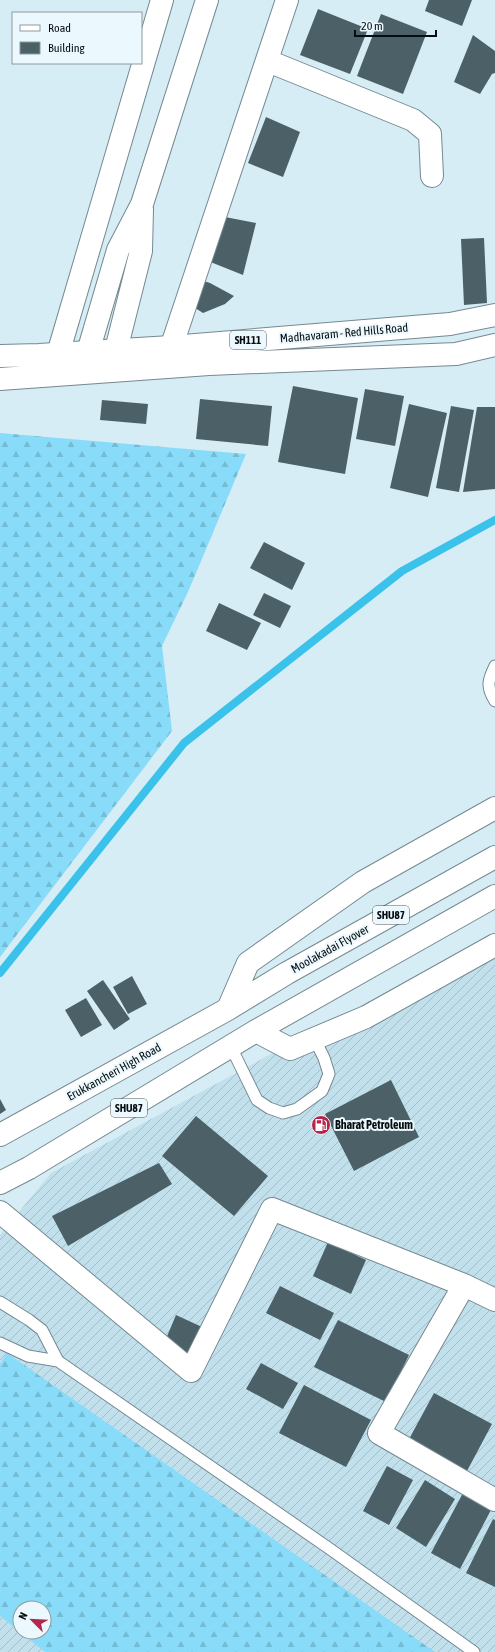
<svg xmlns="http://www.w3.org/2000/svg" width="495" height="1652" font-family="'Asap Condensed',sans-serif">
<defs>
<pattern id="industrial-furrows" width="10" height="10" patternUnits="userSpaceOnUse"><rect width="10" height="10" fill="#c1e0ec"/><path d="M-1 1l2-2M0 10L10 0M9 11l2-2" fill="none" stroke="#a4bfc9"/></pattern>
<pattern id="forest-firs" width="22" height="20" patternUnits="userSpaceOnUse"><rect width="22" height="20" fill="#88dcf9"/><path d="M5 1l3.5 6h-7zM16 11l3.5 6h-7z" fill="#74bcd4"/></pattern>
</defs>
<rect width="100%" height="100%" fill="#d6edf5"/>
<path fill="url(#industrial-furrows)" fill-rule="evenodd" d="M 495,933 L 495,1652 L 0,1652 L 0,1235 L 51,1173 ZM 20,1608 L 44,1608 L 44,1632 L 20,1632 Z"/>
<path fill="url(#forest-firs)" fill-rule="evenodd" d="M 0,433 L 246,454 L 188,592 L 162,646 L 172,731 L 0,957 Z
M 7,1353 L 435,1652 L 45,1652 L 0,1616 L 0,1364 ZM 20,1608 L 44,1608 L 44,1632 L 20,1632 Z"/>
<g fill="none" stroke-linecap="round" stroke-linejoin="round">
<path stroke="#3ac2ea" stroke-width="8" d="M 0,973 L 184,743 L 402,571 L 495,520"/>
</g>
<path fill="#4c6067" d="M 429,0 L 472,0 L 462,26 L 425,11 Z
M 318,9 L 368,29 L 350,74 L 300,55 Z
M 381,14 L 427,32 L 403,94 L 357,76 Z
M 473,35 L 495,51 L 495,73 L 492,74 L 480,94 L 454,82 Z
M 266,117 L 300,132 L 283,177 L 248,163 Z
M 225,217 L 256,223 L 243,275 L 208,261 Z
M 484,238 L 487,303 L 464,305 L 461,239 Z
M 201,280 L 210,283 L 234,296 L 225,304 L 203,313 L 192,306 Z
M 293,386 L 358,398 L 345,474 L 278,462 Z
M 365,389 L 404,396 L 395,446 L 356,439 Z
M 200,399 L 272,406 L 268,446 L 196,439 Z
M 102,400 L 148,404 L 146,424 L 100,420 Z
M 409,404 L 447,413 L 428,497 L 390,488 Z
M 451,406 L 474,410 L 459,492 L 436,488 Z
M 477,407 L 495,407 L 495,489 L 463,492 Z
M 264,542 L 305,563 L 292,590 L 250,568 Z
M 264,593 L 291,606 L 280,628 L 253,615 Z
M 219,603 L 261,623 L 247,650 L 206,631 Z
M 132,976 L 147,1004 L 128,1014 L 113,987 Z
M 103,980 L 130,1019 L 114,1030 L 87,991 Z
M 86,998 L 102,1025 L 81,1037 L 65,1010 Z
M 391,1080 L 419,1137 L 354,1171 L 325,1114 Z
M 0,1099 L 6,1110 L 0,1114 Z
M 196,1116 L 268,1176 L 234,1216 L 162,1156 Z
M 159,1163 L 172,1184 L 68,1246 L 52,1216 Z
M 328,1242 L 366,1260 L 351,1294 L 313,1276 Z
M 280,1286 L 334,1313 L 320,1340 L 266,1313 Z
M 176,1315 L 202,1327 L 185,1364 L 160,1353 Z
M 338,1320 L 409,1355 L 386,1402 L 314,1367 Z
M 261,1363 L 298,1383 L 283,1409 L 246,1389 Z
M 304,1385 L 371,1420 L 346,1467 L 279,1433 Z
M 434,1393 L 492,1424 L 467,1471 L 408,1441 Z
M 387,1466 L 413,1480 L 389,1525 L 363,1511 Z
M 425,1480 L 455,1499 L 426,1547 L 396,1528 Z
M 463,1493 L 492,1508 L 460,1569 L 431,1553 Z
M 493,1519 L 495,1520 L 495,1587 L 466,1573 Z"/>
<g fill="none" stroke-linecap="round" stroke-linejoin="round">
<g stroke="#758991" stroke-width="13">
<path id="lane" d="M 495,666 C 488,680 486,687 495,701
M 231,1047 L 257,1100 L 269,1108 L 283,1113 L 297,1109 L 322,1091 L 329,1074 L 324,1058 L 314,1038
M 0,1302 L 29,1320 L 42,1330 L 58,1361
M 0,1343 L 28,1356 L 58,1361 L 330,1549 L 474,1652"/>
</g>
<g stroke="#758991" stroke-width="24">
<path id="street" d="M 268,61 L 413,120 L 430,134 L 432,176
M 116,350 L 141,251 L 142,209
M 88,352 L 118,250 L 142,204 L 207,0
M 58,354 L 162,0
M 166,363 L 287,0
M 0,1212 L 191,1371 L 272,1209 L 464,1285 L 495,1300
M 464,1285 L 379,1433 L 495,1500"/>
</g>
<g stroke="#758991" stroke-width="24">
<path id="primary" d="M 0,356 L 39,355 L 171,347 L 450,324 L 495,315
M 0,379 L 209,364 L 456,354 L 495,345
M 228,1009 L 248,963 L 363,882 L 495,808
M 256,1031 L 290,1049 L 366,1017 L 495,945
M 0,1135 L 228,1009 L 287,973 L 495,857
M 0,1183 L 29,1168 L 256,1031 L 495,896"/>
</g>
<use href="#lane" stroke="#fff" stroke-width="11"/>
<use href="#street" stroke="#fff" stroke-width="22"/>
<use href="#primary" stroke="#fff" stroke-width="22"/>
</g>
<defs>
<g id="fuel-disc" transform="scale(1)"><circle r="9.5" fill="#b5244a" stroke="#ebf8fe"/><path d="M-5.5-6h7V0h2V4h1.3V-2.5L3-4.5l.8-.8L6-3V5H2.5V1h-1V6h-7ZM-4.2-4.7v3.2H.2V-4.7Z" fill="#fff"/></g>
</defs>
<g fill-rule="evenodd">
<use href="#fuel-disc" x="321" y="1125"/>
</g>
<g text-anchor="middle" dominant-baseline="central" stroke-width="4" stroke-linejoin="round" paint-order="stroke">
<g fill="#ebf8fe" stroke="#4b5457" stroke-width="1">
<rect x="230" y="331" width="36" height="18" rx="3"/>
<rect x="373" y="906" width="36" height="18" rx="3"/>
<rect x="111" y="1099" width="36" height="18" rx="3"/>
</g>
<g font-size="11" font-weight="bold" fill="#060d10">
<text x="248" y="340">SH111</text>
<text x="391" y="915">SHU87</text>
<text x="129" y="1108">SHU87</text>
</g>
<g font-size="12" fill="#060d10" stroke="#ebf8fe">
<text transform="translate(344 333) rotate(-5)">Madhavaram - Red Hills Road</text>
<text transform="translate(330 949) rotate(-29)">Moolakadai Flyover</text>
<text transform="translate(114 1072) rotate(-29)">Erukkancheri High Road</text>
</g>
<g font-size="12" font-weight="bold" fill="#060d10" stroke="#ebf8fe" text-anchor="start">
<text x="335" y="1125">Bharat Petroleum</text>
</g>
</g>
<rect x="12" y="12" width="130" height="52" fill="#ebf8fe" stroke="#8f9a9f"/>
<rect x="20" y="25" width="20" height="6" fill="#ffffff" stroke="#8f9a9f"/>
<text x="48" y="32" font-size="12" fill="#060d10">Road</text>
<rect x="20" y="42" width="20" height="12" fill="#4c6067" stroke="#8f9a9f"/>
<text x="48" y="52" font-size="12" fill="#060d10">Building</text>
<g transform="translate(32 1620) rotate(294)"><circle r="19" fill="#ebf8fe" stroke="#8f9a9f"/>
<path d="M0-3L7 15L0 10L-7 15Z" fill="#b5244a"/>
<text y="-6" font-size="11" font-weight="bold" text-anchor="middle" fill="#060d10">N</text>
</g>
<path d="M355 30v6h81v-6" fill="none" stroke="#060d10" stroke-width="2"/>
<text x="361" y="30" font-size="12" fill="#060d10" stroke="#ebf8fe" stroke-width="3" paint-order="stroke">20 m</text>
</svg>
